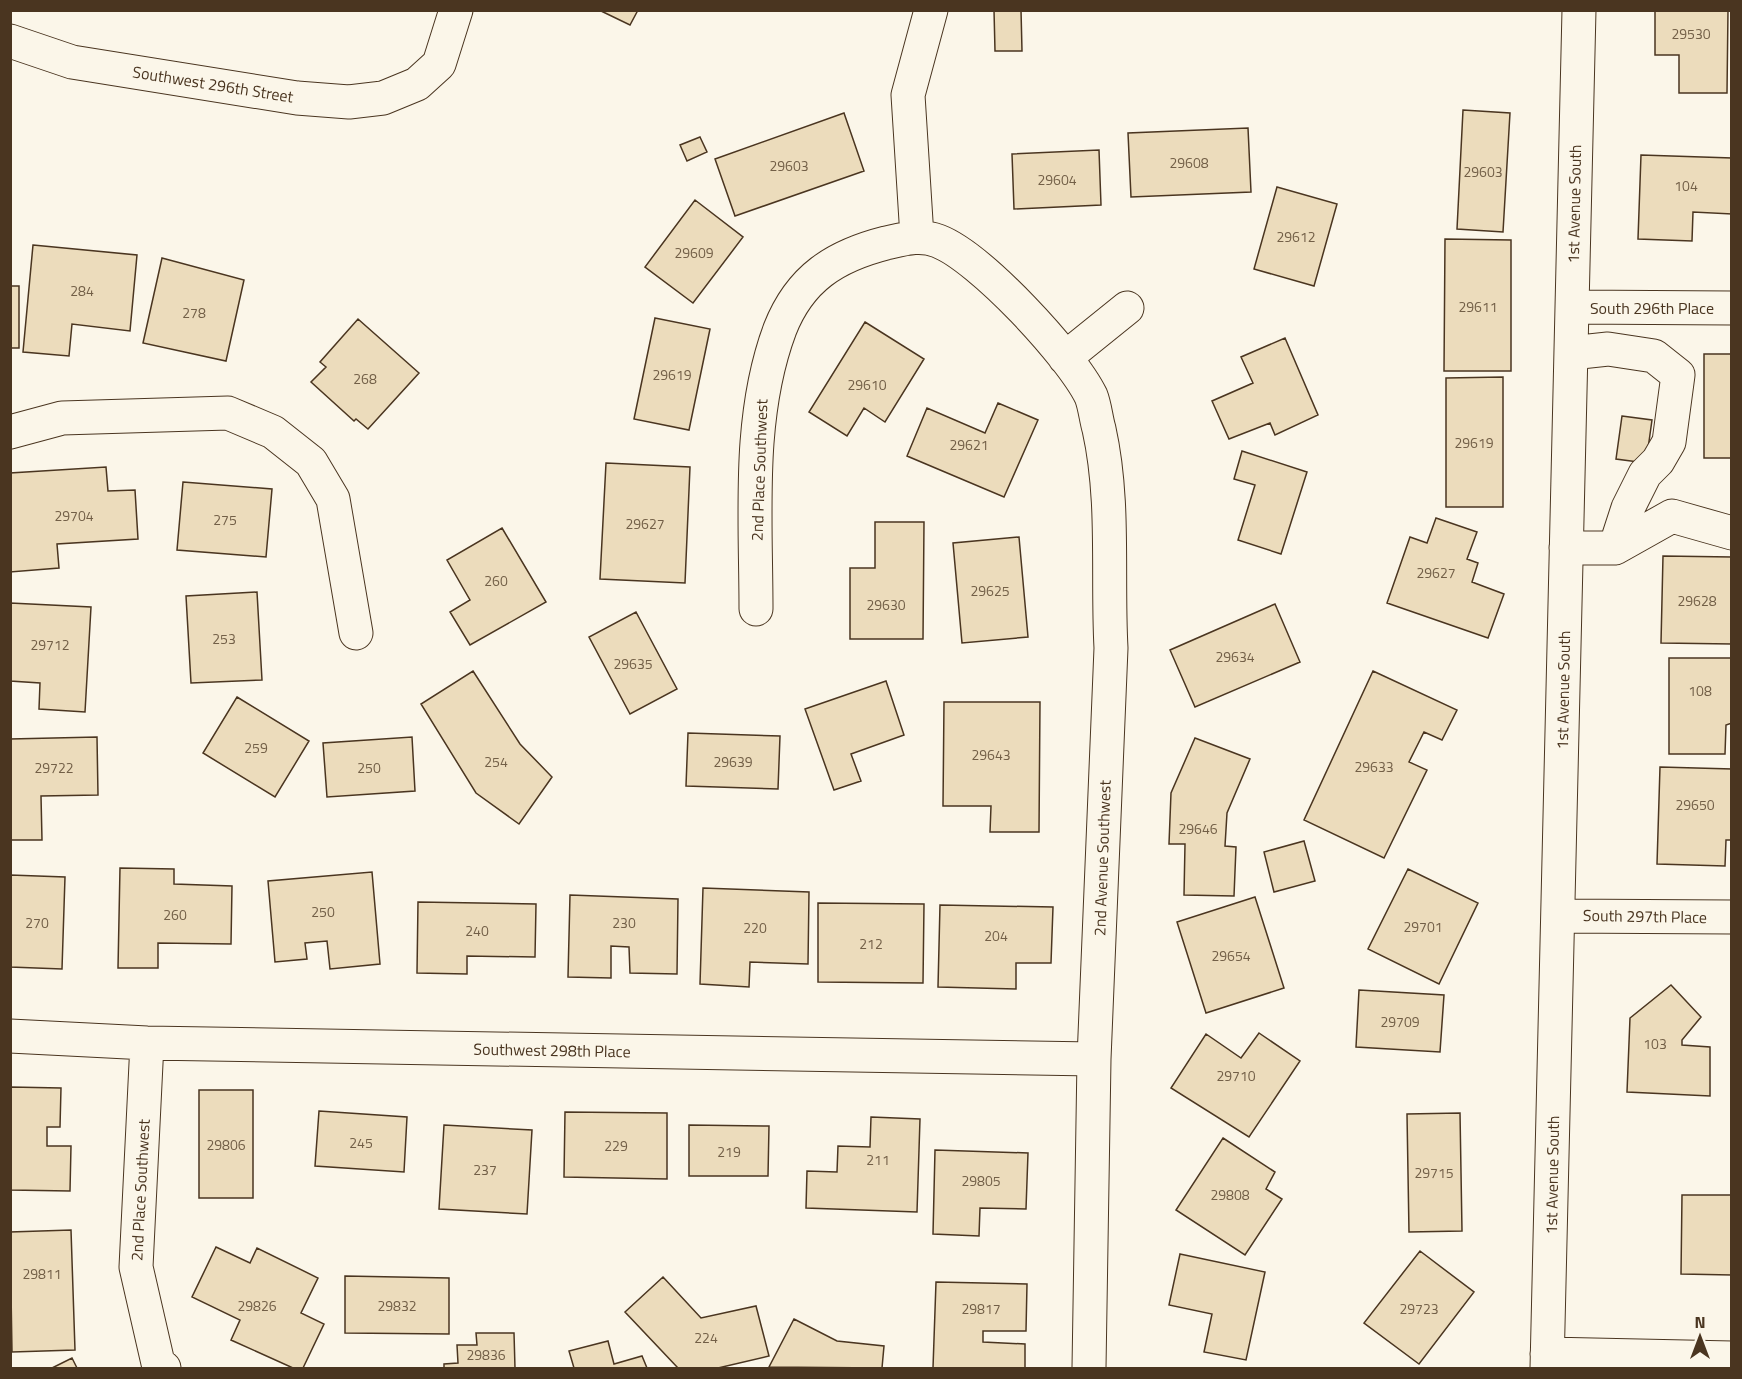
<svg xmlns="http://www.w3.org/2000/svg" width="1742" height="1379" font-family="'Titillium Web',sans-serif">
<rect width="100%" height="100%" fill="#fbf6e9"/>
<path fill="#ecdcbc" stroke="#4a3520" stroke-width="1.5" d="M 599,10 L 638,10 L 630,25 Z
M 994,10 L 1021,10 L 1022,51 L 995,51 Z
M 1655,10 L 1728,10 L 1727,93 L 1679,93 L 1679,55 L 1655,55 Z
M 1463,110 L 1510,113 L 1503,232 L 1457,229 Z
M 844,113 L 864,171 L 735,216 L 715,159 Z
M 1248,128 L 1251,192 L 1131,197 L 1128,133 Z
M 700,137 L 707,152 L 687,161 L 680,145 Z
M 1099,150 L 1101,205 L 1014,209 L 1012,154 Z
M 1641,155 L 1732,158 L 1732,214 L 1693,212 L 1692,241 L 1638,239 Z
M 1277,187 L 1337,204 L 1314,286 L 1254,269 Z
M 695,200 L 743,237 L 693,303 L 645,267 Z
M 1445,239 L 1511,240 L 1511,371 L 1444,371 Z
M 33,245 L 137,255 L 130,331 L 72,324 L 69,356 L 23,352 Z
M 162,258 L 244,280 L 226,361 L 143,343 Z
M 10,286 L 19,286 L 19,348 L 10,348 Z
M 655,318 L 710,329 L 689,430 L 634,419 Z
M 358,319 L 419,373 L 368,429 L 356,419 L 354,421 L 311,382 L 326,367 L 320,362 Z
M 865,322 L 924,359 L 885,422 L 864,408 L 847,436 L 809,412 Z
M 1285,338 L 1318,415 L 1275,435 L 1270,423 L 1229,439 L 1212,401 L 1253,383 L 1241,357 Z
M 1704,354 L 1732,354 L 1732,458 L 1704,458 Z
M 1503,377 L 1503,507 L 1446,507 L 1446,378 Z
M 998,403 L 1038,420 L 1004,497 L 907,456 L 927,408 L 985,433 Z
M 1622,416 L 1652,420 L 1646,463 L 1616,459 Z
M 1242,451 L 1307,472 L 1281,554 L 1238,540 L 1255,485 L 1234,479 Z
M 606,463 L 690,467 L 685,583 L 600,579 Z
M 106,467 L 108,491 L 135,490 L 138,539 L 57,544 L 59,568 L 10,572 L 10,473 Z
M 183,482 L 272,489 L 266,557 L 177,550 Z
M 1436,518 L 1477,532 L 1467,559 L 1478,563 L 1472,582 L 1504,594 L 1488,638 L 1387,603 L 1410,537 L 1427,543 Z
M 875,522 L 924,522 L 923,639 L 850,639 L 850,568 L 875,568 Z
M 502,528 L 546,602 L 470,645 L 450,612 L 470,600 L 447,560 Z
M 1019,537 L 1028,637 L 962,643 L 953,543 Z
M 1663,556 L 1732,557 L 1732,644 L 1661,643 Z
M 257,592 L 262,680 L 191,683 L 186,596 Z
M 10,603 L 91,607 L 85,712 L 39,709 L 40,683 L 10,681 Z
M 1275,604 L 1300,662 L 1195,707 L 1170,650 Z
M 636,612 L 677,689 L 630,714 L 589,637 Z
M 1669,658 L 1732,658 L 1732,723 L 1726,725 L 1725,754 L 1669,754 Z
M 473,671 L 520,744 L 552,777 L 519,824 L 476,793 L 421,704 Z
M 1373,671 L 1457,710 L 1442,740 L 1424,732 L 1409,762 L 1427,770 L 1384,858 L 1304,820 Z
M 886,681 L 904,735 L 851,754 L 861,781 L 834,790 L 805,709 Z
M 237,697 L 309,741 L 275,797 L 203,753 Z
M 944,702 L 1040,702 L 1039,832 L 990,832 L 991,806 L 943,806 Z
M 688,733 L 780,736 L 778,789 L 686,786 Z
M 97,737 L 98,795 L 41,796 L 42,840 L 10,840 L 10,739 Z
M 412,737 L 415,791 L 327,797 L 323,743 Z
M 1195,738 L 1250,759 L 1227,813 L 1225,846 L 1236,847 L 1234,896 L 1184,895 L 1185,844 L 1169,844 L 1171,793 Z
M 1660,767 L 1732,769 L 1732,840 L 1726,840 L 1725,866 L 1657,864 Z
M 1304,841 L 1315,881 L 1274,892 L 1264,852 Z
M 120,868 L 174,869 L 174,884 L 232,886 L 231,944 L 158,943 L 158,968 L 118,968 Z
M 1408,869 L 1478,903 L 1439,984 L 1368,949 Z
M 372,872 L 380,964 L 330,969 L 327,941 L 305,943 L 307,959 L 275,962 L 268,881 Z
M 10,875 L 65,877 L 62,969 L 10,967 Z
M 703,888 L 809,892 L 808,964 L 750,962 L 749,987 L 700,984 Z
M 570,895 L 678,899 L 677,974 L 630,973 L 629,947 L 611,946 L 611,978 L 568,977 Z
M 1255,897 L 1284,988 L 1206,1013 L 1177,922 Z
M 418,902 L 536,904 L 535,957 L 467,956 L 467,974 L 417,973 Z
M 818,903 L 924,904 L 923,983 L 818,982 Z
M 940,905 L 1053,907 L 1051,963 L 1016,963 L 1016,989 L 938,987 Z
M 1671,985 L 1701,1017 L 1682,1040 L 1682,1045 L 1710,1047 L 1710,1096 L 1627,1092 L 1630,1018 Z
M 1359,990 L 1444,995 L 1440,1052 L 1356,1047 Z
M 1259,1033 L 1300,1061 L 1249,1137 L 1171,1088 L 1206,1034 L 1241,1058 Z
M 10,1087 L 61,1088 L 60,1127 L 47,1127 L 47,1146 L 71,1146 L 70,1191 L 10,1190 Z
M 199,1090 L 253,1090 L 253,1198 L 199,1198 Z
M 319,1111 L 407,1117 L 404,1172 L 315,1166 Z
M 565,1112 L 667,1113 L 667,1179 L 564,1177 Z
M 1460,1113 L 1462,1231 L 1409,1232 L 1407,1114 Z
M 871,1117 L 920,1119 L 917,1212 L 806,1208 L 807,1171 L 837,1172 L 838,1146 L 870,1147 Z
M 444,1125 L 532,1130 L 527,1214 L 439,1209 Z
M 689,1125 L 769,1126 L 768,1176 L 689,1176 Z
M 1223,1138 L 1275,1172 L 1266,1189 L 1282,1199 L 1245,1255 L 1176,1210 Z
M 935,1150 L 1028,1153 L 1026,1209 L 980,1208 L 979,1236 L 933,1234 Z
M 1682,1195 L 1732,1195 L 1732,1275 L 1681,1274 Z
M 71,1230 L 75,1350 L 12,1352 L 10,1232 Z
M 216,1247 L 250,1263 L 257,1248 L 318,1278 L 301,1313 L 324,1324 L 303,1368 L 293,1368 L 231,1340 L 240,1320 L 192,1297 Z
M 1420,1251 L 1474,1292 L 1419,1364 L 1364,1323 Z
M 1180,1254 L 1265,1272 L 1246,1360 L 1204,1352 L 1212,1314 L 1169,1305 Z
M 345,1276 L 449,1278 L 449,1334 L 345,1333 Z
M 663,1277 L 701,1318 L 756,1306 L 769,1356 L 718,1368 L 678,1368 L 625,1312 Z
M 936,1282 L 1027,1284 L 1026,1331 L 983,1331 L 983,1342 L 1025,1344 L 1025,1368 L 933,1368 Z
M 794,1319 L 837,1341 L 884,1346 L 882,1368 L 769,1367 Z
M 476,1333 L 514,1333 L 515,1368 L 444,1368 L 444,1364 L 458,1363 L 457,1345 L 477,1345 Z
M 608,1341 L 614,1364 L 642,1356 L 647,1368 L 574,1368 L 569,1351 Z
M 72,1358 L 77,1368 L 52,1368 Z"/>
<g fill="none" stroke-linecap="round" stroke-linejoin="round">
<g stroke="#4a3520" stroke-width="35">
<path id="minor" d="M 10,41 L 72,62 L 297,98 L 349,102 L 383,98 L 417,84 L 439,64 L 456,10
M 917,237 L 908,95 L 931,10
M 1572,307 L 1732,308
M 1571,353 L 1608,349 L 1654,356 L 1678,375 L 1669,442 L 1658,461 L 1645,474 L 1628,508 L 1615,548
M 1065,358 L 1127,308
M 10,432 L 62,418 L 228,413 L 273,432 L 311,462 L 333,499 L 356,633
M 1566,548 L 1615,548 L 1672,516 L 1732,533
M 756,609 C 756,516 747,417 780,329 C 800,278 835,256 886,243 C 904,239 920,234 938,241 C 980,257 1071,355 1091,396 C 1095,406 1096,419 1099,429 C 1115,501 1107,575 1111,648 L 1094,1059 L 1089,1368
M 1558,916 L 1732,917
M 10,1036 L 147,1043 L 1094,1059
M 147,1043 L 136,1267 L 158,1363 L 164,1368
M 1547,1354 L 1732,1358
M 1547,1368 L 1579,10"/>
</g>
<use href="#minor" stroke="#fbf6e9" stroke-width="33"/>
</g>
<g text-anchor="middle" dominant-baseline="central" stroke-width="4.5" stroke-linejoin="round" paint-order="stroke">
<g font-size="14" fill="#725f47">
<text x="1691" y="33">29530</text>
<text x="1189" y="162">29608</text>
<text x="789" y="165">29603</text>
<text x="1483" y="171">29603</text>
<text x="1057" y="179">29604</text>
<text x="1686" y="185">104</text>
<text x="1296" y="236">29612</text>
<text x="694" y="252">29609</text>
<text x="82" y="290">284</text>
<text x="1478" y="306">29611</text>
<text x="194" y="312">278</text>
<text x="672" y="374">29619</text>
<text x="365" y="378">268</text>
<text x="867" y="384">29610</text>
<text x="1474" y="442">29619</text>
<text x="969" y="444">29621</text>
<text x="74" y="515">29704</text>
<text x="225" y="519">275</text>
<text x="645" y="523">29627</text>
<text x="1436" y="572">29627</text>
<text x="496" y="580">260</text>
<text x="990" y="590">29625</text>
<text x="1697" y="600">29628</text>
<text x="886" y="604">29630</text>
<text x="224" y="638">253</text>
<text x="50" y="644">29712</text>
<text x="1235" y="656">29634</text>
<text x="633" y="663">29635</text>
<text x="1700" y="690">108</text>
<text x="256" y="747">259</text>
<text x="991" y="754">29643</text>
<text x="496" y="761">254</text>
<text x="733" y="761">29639</text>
<text x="1374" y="766">29633</text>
<text x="54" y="767">29722</text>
<text x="369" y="767">250</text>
<text x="1695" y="804">29650</text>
<text x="1198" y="828">29646</text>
<text x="323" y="911">250</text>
<text x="175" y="914">260</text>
<text x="37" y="922">270</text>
<text x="624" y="922">230</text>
<text x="1423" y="926">29701</text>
<text x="755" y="927">220</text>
<text x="477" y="930">240</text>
<text x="996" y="935">204</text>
<text x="871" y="943">212</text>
<text x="1231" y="955">29654</text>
<text x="1400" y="1021">29709</text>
<text x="1655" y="1043">103</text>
<text x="1236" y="1075">29710</text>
<text x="361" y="1142">245</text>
<text x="226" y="1144">29806</text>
<text x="616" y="1145">229</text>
<text x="729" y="1151">219</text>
<text x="878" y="1159">211</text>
<text x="485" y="1169">237</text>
<text x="1434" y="1172">29715</text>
<text x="981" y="1180">29805</text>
<text x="1230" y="1194">29808</text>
<text x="42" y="1273">29811</text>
<text x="257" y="1305">29826</text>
<text x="397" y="1305">29832</text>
<text x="981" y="1308">29817</text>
<text x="1419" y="1308">29723</text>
<text x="706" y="1337">224</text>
<text x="486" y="1354">29836</text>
</g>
<g font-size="16" fill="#4a3520" stroke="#fbf6e9">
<text transform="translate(213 84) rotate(9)">Southwest 296th Street</text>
<text transform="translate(1574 204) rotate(-89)">1st Avenue South</text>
<text x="1652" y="308">South 296th Place</text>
<text transform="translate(759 470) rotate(-88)">2nd Place Southwest</text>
<text transform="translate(1563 690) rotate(-89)">1st Avenue South</text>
<text transform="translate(1102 858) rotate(-88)">2nd Avenue Southwest</text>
<text transform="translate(1645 916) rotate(1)">South 297th Place</text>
<text transform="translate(552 1050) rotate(1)">Southwest 298th Place</text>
<text transform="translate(1552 1175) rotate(-89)">1st Avenue South</text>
<text transform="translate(140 1190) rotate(-87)">2nd Place Southwest</text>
</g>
</g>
<rect width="1742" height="1379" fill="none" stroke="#4a3520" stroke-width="24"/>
<g transform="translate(1700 1337)" stroke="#fbf6e9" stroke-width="4.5" paint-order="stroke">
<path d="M0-4.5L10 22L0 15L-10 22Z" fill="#4a3520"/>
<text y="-9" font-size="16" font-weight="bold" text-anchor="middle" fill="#4a3520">N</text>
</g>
</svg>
